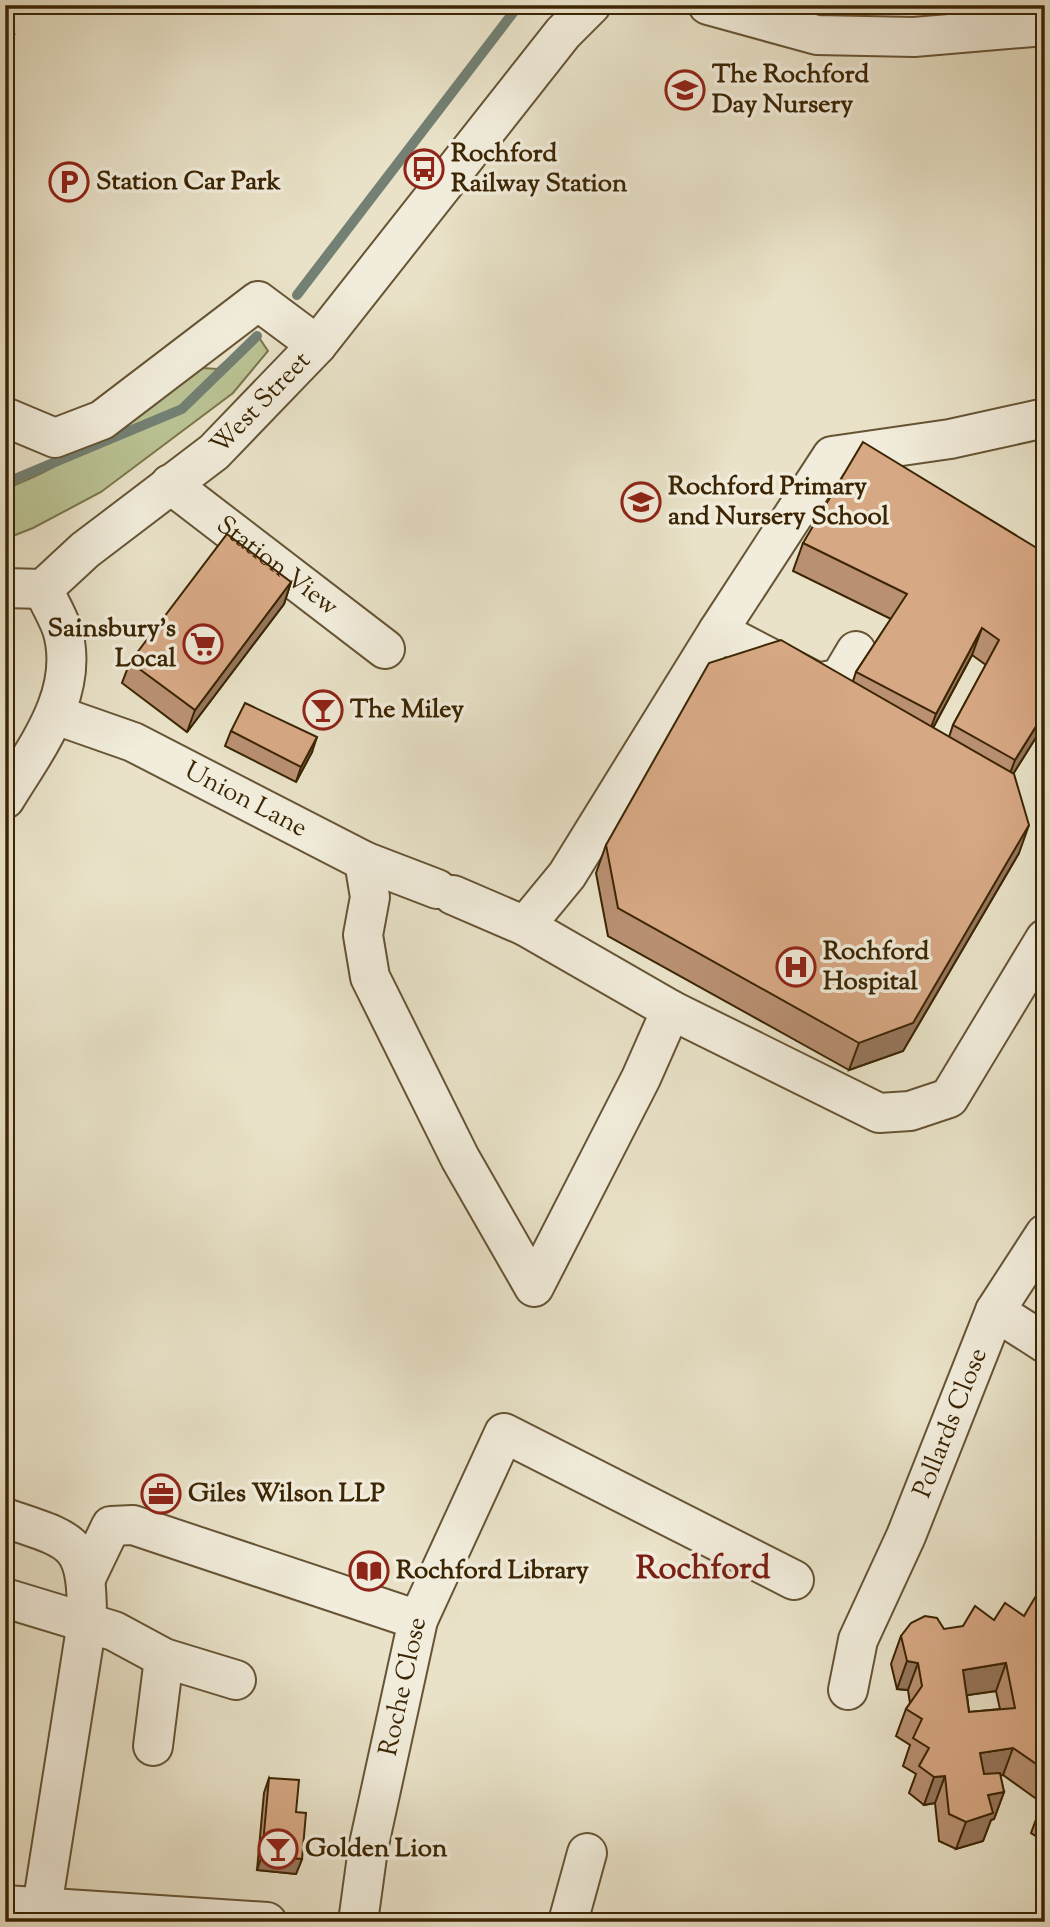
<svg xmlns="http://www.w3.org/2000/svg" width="1050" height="1927" font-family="'Sorts Mill Goudy',serif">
<rect width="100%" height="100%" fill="#e9e2c8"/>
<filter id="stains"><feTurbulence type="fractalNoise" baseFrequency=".00286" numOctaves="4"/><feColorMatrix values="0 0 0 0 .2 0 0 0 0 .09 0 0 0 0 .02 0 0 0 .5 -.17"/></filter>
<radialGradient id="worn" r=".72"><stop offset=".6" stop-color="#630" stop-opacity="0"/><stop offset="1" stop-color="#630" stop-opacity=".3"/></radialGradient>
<path fill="#bac293" stroke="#7a744b" stroke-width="2" d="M 260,339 L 268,351 L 233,393 L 101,492 L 33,528 L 5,539 L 5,489 C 79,461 140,414 203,368 L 217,369 L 251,340 Z"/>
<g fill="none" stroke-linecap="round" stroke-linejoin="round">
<path stroke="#738073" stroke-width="10" d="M 297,295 L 519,5
M 5,483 L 182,409 L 257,336"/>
<g stroke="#665434" stroke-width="42">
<g id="minor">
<path d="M 708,5 L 817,35 L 914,37 L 1045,26"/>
<path d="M 5,417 L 55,438 L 102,420 L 258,301 L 317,345"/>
<path id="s1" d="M 170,484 L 385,649"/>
<path d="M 5,588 L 43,589"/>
<path id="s2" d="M 43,589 L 85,550 L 214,452 L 317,345 L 563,33 L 591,5"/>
<path d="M 718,631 L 818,683 L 840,678 L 856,651"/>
<path id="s3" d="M 56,715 L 133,742 L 364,861 L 370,897 L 363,935 L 370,977 L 460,1158 L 534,1287 L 641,1078 L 671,1010 L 525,926"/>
<path d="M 5,799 C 36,748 81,692 62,629 C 57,615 49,602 43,589"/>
<path d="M 364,861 L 437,889"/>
<path d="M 453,895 L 525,926 L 567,875 L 718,631 L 832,456 L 950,439 L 1045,418"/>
<path d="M 671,1010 L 879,1113 L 910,1111 L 949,1098 L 1045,939"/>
<path d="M 995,1311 L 1045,1343"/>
<path d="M 5,1518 C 78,1542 87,1542 87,1622 L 42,1907"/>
<path d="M 87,1576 L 111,1526 L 133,1525 L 418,1620"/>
<path d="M 5,1598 L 114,1631 L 164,1658 L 236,1680"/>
<path id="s4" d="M 848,1690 L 858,1640 L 906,1536 L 995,1311 L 1045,1234"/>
<path d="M 153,1746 L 164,1658"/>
<path d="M 5,1905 L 267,1922"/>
<path id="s5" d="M 358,1922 L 368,1849 L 418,1620 L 504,1433 L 794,1580"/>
<path d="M 568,1922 L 587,1853"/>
</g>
</g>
<use href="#minor" stroke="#f1ecdb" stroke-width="38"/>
</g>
<path fill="#b99072" stroke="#3b2503" stroke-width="2" fill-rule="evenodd" d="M 803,543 L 1045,553 L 1045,723 L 1013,774 L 1019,853 L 903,1051 L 849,1070 L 608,936 L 596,873 L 606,845 L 853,681 L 856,672 L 891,619 L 793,571 ZM 972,655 L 986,665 L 953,725 L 949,737 L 933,728 Z
M 291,582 L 284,604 L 187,732 L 122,683 L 130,662 Z
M 231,731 L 312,752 L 296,782 L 225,746 Z
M 944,1629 L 1043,1681 L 1045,1695 L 1045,1842 L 1031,1833 L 1042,1803 L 1003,1775 L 1000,1775 L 1004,1792 L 994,1819 L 991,1820 L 983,1841 L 956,1849 L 939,1841 L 935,1803 L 924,1805 L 909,1793 L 916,1774 L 903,1766 L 910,1745 L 896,1736 L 906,1709 L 910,1703 L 908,1690 L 897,1689 L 891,1664 L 901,1636 ZM 996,1691 L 1000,1709 L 969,1712 L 967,1695 Z
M 269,1778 L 302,1859 L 296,1874 L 257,1870 L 264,1793 Z"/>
<path fill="#96765c" stroke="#3b2503" stroke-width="2" d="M 14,35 L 11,42 L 5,44 L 5,37 Z
M 291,582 L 284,604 L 187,732 L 195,710 Z
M 982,628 L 972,655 L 926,741 L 936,714 Z
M 1045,712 L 1045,723 L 1005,787 L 1015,760 Z
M 317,737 L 312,752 L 296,782 L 301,767 Z
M 1029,825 L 1019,853 L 903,1051 L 849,1070 L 859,1043 Z
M 1042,1656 L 1045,1656 L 1045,1681 L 1032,1684 Z
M 907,1661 L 918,1663 L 908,1690 L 897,1689 Z
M 1006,1663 L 996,1691 L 954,1697 L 963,1670 Z
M 1013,1748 L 1003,1775 L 970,1781 L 980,1753 Z
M 945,1776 L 935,1803 L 924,1805 L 934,1777 Z
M 1004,1792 L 994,1819 L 991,1820 L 983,1841 L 956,1849 L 966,1822 L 988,1795 Z
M 262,1855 L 302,1859 L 296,1874 L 257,1870 Z"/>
<path fill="#d7a884" stroke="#3b2503" stroke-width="2" fill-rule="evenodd" d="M 5,5 L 14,35 L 5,37 Z
M 863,442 L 1045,553 L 1045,712 L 1015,760 L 953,725 L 999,640 L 982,628 L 936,714 L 856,672 L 907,594 L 803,543 Z
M 227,534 L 291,582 L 195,710 L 130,662 Z
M 781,640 L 1014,774 L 1029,825 L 913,1023 L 859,1043 L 618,908 L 606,845 L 709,663 Z
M 245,703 L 317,737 L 301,767 L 231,731 Z
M 1036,1596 L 1045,1602 L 1045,1656 L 1042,1656 L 1045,1695 L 1045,1770 L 1013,1748 L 980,1753 L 984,1774 L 1000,1773 L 1004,1792 L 988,1795 L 993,1813 L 966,1822 L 949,1814 L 945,1776 L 934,1777 L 919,1766 L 929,1748 L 913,1738 L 922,1719 L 906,1709 L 922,1686 L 918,1663 L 907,1661 L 901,1636 L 911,1623 L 925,1616 L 937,1618 L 944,1629 L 963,1626 L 975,1606 L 994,1620 L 1005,1603 L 1024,1616 ZM 1006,1663 L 1015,1708 L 969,1712 L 963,1670 Z
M 269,1778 L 299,1780 L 296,1812 L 306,1813 L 302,1859 L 262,1855 Z
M 1045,1798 L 1045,1808 L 1041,1805 Z"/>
<defs>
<g id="school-ring" transform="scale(2.0125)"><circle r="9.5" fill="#f1ecdb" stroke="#8f2418" stroke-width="1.5"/><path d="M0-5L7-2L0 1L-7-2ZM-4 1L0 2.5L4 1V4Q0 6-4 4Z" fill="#8f2418"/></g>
<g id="bus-ring" transform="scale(2.0125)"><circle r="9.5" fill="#f1ecdb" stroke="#8f2418" stroke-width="1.5"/><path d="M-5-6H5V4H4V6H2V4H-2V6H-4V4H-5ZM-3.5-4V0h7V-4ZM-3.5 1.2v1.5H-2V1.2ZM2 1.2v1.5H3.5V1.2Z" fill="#8f2418"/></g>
<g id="parking-ring" transform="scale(2.0125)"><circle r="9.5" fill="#f1ecdb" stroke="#8f2418" stroke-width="1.5"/><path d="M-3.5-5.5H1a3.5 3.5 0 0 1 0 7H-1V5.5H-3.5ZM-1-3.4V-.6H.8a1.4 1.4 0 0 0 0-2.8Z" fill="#8f2418"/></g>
<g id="supermarket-ring" transform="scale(2.0125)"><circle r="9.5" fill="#f1ecdb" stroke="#8f2418" stroke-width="1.5"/><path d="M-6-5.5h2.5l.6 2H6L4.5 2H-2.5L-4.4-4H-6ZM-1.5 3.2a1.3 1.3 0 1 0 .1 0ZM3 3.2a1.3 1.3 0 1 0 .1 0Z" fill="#8f2418"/></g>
<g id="bar-ring" transform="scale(2.0125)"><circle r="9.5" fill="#f1ecdb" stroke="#8f2418" stroke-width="1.5"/><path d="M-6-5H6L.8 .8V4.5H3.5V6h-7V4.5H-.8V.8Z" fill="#8f2418"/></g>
<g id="hospital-ring" transform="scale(2.0125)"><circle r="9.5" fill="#f1ecdb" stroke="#8f2418" stroke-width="1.5"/><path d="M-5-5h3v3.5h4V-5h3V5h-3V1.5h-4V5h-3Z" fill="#8f2418"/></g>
<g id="office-ring" transform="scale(2.0125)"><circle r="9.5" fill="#f1ecdb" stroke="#8f2418" stroke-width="1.5"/><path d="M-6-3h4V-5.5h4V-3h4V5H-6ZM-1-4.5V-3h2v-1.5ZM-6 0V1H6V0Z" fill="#8f2418"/></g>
<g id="library-ring" transform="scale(2.0125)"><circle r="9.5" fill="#f1ecdb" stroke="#8f2418" stroke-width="1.5"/><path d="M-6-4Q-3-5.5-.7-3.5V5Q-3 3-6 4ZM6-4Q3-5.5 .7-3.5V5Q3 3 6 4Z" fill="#8f2418"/></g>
</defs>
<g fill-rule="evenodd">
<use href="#school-ring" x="685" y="90"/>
<use href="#bus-ring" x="424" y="169"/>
<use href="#parking-ring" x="69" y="182"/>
<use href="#school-ring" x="641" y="502"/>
<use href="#supermarket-ring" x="203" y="644"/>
<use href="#bar-ring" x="323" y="710"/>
<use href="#hospital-ring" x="796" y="967"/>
<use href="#office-ring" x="161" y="1494"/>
<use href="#library-ring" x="369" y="1571"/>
<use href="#bar-ring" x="278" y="1849"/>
</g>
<g text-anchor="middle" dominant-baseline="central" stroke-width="7" stroke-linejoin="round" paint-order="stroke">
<g font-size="26" font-weight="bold" fill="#3b2503" stroke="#f1ecdb" text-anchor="start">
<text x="712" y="75">The Rochford<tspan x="712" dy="30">Day Nursery</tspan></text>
<text x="451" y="154">Rochford<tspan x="451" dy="30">Railway Station</tspan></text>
<text x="96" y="182">Station Car Park</text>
<text x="668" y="487">Rochford Primary<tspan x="668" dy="30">and Nursery School</tspan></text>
<text x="176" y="629" text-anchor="end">Sainsbury's<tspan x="176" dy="30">Local</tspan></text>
<text x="350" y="710">The Miley</text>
<text x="823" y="952">Rochford<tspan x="823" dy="30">Hospital</tspan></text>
<text x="188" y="1494">Giles Wilson LLP</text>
<text x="396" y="1571">Rochford Library</text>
<text x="305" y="1849">Golden Lion</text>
</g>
<g font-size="26" fill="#3b2503" stroke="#f1ecdb">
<text stroke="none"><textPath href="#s2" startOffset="287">West Street</textPath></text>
<text stroke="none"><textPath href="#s1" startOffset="135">Station View</textPath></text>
<text stroke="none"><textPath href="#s3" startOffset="208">Union Lane</textPath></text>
<text stroke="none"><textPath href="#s4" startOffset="287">Pollards Close</textPath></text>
<text stroke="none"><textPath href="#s5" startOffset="240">Roche Close</textPath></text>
</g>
<g font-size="33" font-weight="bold" fill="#7a1f14" stroke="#f1ecdb">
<text x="703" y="1570">Rochford</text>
</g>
</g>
<rect width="1050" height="1927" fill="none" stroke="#e9e2c8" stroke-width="28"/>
<rect x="7" y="7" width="1036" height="1913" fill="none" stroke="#3b2503" stroke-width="3.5"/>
<rect x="14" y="14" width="1022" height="1899" fill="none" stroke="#3b2503" stroke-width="2"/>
<rect width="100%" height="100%" filter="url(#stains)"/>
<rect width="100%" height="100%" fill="url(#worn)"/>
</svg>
